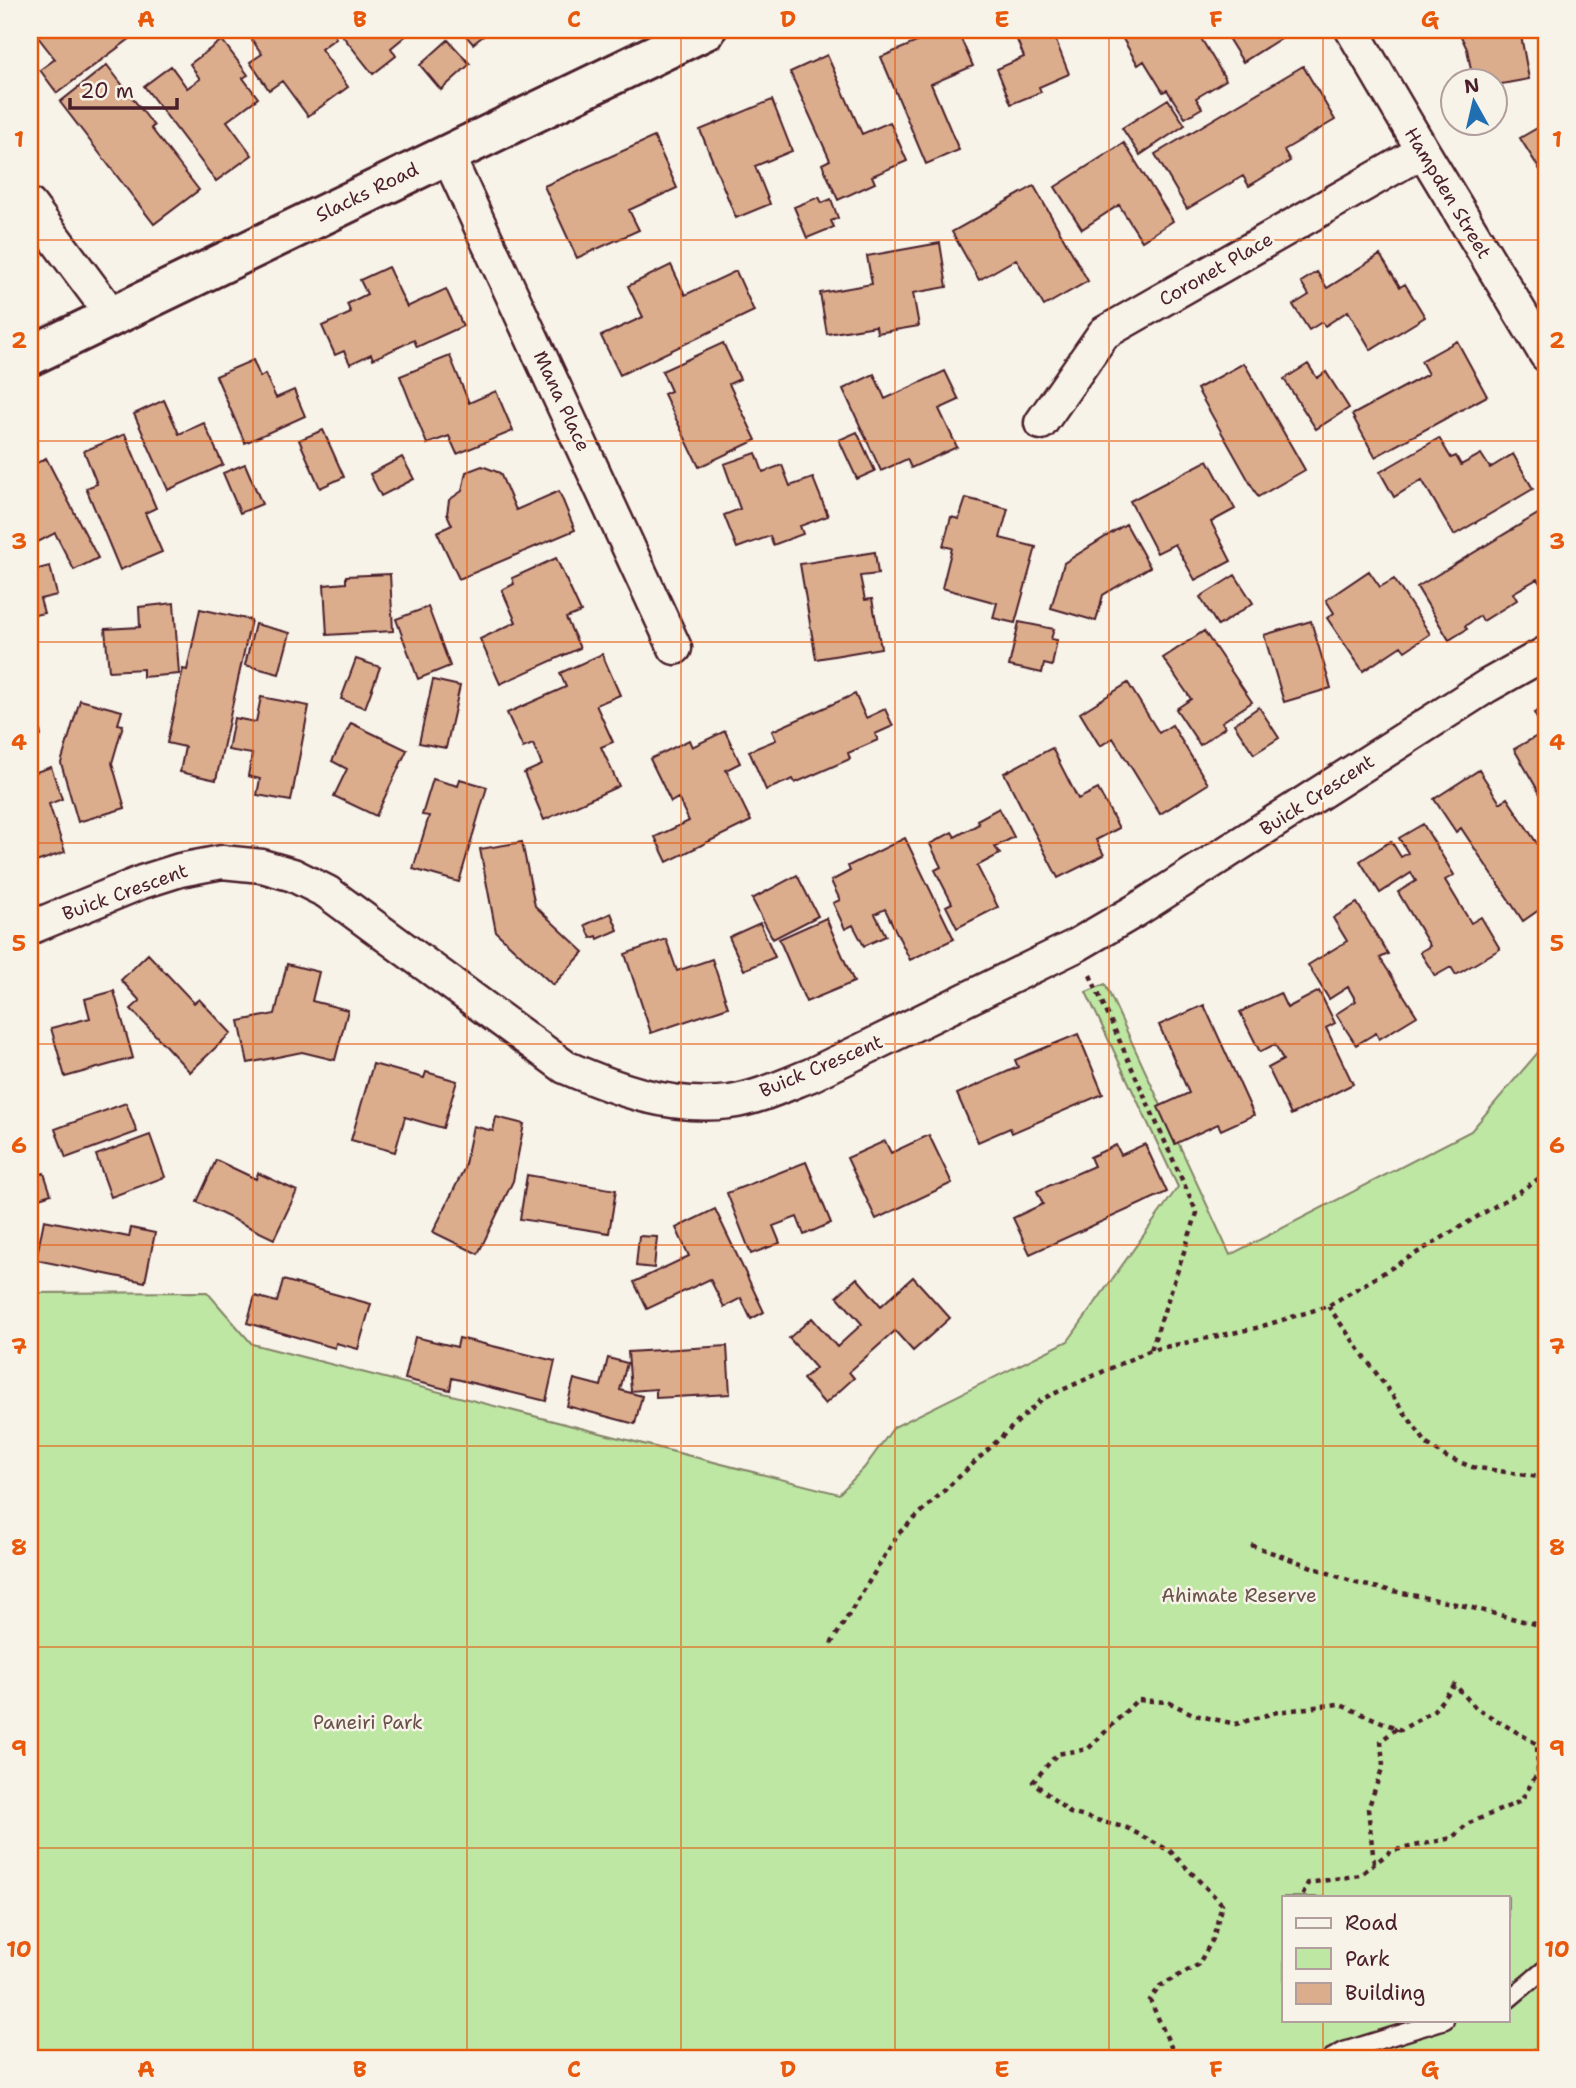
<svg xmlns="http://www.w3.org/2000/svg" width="1576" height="2088" font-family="'Shantell Sans',sans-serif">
<rect width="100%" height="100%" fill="#f7f3e8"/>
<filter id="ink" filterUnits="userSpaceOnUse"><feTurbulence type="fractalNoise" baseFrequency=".0143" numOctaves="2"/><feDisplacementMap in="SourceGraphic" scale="14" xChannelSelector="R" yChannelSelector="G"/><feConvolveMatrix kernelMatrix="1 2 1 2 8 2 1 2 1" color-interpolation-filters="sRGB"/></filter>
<g filter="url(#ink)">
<path fill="#bde7a3" stroke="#848367" stroke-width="2" fill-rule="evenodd" d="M 1105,984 L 1230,1255 L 1471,1131 L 1546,1043 L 1546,2058 L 30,2058 L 30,1293 L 207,1292 L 252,1344 L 839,1494 L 864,1468 L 894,1427 L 1068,1341 L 1178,1187 L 1086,992 ZM 1284,1897 L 1508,1897 L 1508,2020 L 1284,2020 Z"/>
<path fill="#dbad8d" stroke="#4a1f2b" stroke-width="2" d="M 37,30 L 131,30 L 135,35 L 57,93 L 40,70 L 55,59 L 34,32 Z
M 245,30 L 330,30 L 336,38 L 321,49 L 348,87 L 308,116 L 282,81 L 269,90 L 250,62 L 262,54 Z
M 338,30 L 413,30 L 391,48 L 396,56 L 373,74 Z
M 461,30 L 491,30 L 473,44 Z
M 945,30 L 957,30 L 973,66 L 931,84 L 959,150 L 926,164 L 881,57 Z
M 1028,30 L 1047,30 L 1051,37 L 1054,36 L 1069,74 L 1039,87 L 1041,92 L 1011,104 L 997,69 L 1024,57 L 1015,35 Z
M 1138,30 L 1196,30 L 1226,80 L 1196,98 L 1202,108 L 1185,118 L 1167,90 L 1163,92 L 1144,61 L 1138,65 L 1123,39 Z
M 1223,30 L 1283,30 L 1286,35 L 1243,62 Z
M 1458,30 L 1520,30 L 1529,79 L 1496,85 L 1496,80 L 1473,80 L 1467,49 Z
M 222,40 L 248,75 L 243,78 L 258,98 L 227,121 L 252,155 L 216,181 L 144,86 L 171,66 L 187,88 L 200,79 L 190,64 Z
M 448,40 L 470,64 L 441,90 L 420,65 Z
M 827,55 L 862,134 L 890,122 L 907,161 L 872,176 L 875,183 L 838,200 L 822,164 L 830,160 L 790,72 Z
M 107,65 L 154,126 L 151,128 L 199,190 L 154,224 L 60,102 Z
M 1303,66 L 1335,120 L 1284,150 L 1290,161 L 1249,186 L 1243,176 L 1187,209 L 1155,154 Z
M 1168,99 L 1185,125 L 1140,155 L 1122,128 Z
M 772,100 L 792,151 L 755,166 L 770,204 L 736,218 L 700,130 Z
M 1546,123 L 1546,170 L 1542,173 L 1520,138 Z
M 654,137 L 677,188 L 629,210 L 639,230 L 577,258 L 544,186 Z
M 1124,143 L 1173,221 L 1142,241 L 1119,205 L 1082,229 L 1055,187 Z
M 1034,186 L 1088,281 L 1044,306 L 1016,259 L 979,280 L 952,232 Z
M 819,197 L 822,203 L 831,199 L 838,218 L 831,221 L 834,227 L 807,238 L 794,207 Z
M 940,243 L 947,287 L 913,293 L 919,326 L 877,333 L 876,326 L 827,334 L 820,293 L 872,284 L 867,256 Z
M 1380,255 L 1400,287 L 1405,284 L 1425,317 L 1371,350 L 1348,311 L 1325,326 L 1322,322 L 1309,330 L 1293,305 L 1309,295 L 1301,282 L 1317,272 L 1327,288 Z
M 671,265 L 685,295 L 736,271 L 754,311 L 620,375 L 601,336 L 643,317 L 628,286 Z
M 388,267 L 407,307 L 446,289 L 463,326 L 417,347 L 414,340 L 373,359 L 371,354 L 350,364 L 344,351 L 335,355 L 322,326 L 351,313 L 347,304 L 367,294 L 360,280 Z
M 1457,341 L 1487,396 L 1375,457 L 1352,415 L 1428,374 L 1421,361 Z
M 723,343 L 740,379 L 729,384 L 756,440 L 699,467 L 664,394 L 671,391 L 662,371 Z
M 450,356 L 469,403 L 496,391 L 513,431 L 457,454 L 449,436 L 427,444 L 400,376 Z
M 253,360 L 260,377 L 265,374 L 276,398 L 294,390 L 305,416 L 245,443 L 216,376 Z
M 1244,363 L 1305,470 L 1258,497 L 1197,389 Z
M 1308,364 L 1317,378 L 1326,372 L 1349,408 L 1316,429 L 1284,379 Z
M 945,371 L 959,400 L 939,409 L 957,447 L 911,468 L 907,459 L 881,471 L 843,389 L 874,374 L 885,399 Z
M 164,400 L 179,434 L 204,423 L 223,465 L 168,490 L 134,414 Z
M 323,430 L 344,477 L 320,488 L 299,440 Z
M 857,432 L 875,471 L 857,479 L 839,440 Z
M 125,434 L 156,508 L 145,513 L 162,552 L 120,570 L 86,488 L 97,484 L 84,451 Z
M 1439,438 L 1451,458 L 1456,456 L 1461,465 L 1481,454 L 1490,468 L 1513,454 L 1533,489 L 1454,535 L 1422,480 L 1394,497 L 1380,472 Z
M 756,453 L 763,472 L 782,465 L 790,486 L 813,478 L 828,516 L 800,526 L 803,534 L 773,545 L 770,536 L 737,548 L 724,515 L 740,509 L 724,464 Z
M 402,457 L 414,479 L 381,496 L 370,474 Z
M 46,458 L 98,558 L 74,570 L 55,533 L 30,546 L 30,467 Z
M 1208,460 L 1235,509 L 1211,522 L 1231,561 L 1195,580 L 1175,544 L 1157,553 L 1130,501 Z
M 245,464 L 262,504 L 240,513 L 223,473 Z
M 482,466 L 500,473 L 516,510 L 559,491 L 575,530 L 459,579 L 437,532 L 452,525 L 447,514 L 449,500 L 462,491 L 466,472 Z
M 966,498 L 1008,509 L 1000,538 L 1036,547 L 1015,623 L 993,618 L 997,603 L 942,588 L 952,548 L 943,546 L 951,517 L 959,519 Z
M 1546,509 L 1546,582 L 1541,585 L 1537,579 L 1513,593 L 1517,600 L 1483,621 L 1480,616 L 1465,626 L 1467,629 L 1449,640 L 1417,587 Z
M 1126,524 L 1150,567 L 1103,595 L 1096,621 L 1051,608 L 1064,563 Z
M 875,552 L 878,574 L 860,576 L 865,600 L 872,599 L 881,648 L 816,659 L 800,564 Z
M 556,558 L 581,612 L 566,618 L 580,648 L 500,684 L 480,639 L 516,622 L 502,590 L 514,584 L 512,578 Z
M 50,566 L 57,595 L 40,599 L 44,613 L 30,616 L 30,571 Z
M 1369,571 L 1380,587 L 1394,579 L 1430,634 L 1405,651 L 1401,646 L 1363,671 L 1327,618 L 1334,613 L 1326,600 Z
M 390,574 L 393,631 L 327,635 L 324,585 L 346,583 L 346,576 Z
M 1235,575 L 1253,603 L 1218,626 L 1200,597 Z
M 174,603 L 179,674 L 143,677 L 143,669 L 109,671 L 105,629 L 140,627 L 139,607 Z
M 428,607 L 450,666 L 418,679 L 396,619 Z
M 200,609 L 251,620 L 216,780 L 180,772 L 185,747 L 167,743 L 183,669 L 187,670 Z
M 1311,621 L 1331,688 L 1284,702 L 1264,635 Z
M 1019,622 L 1054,629 L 1051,639 L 1057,640 L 1052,666 L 1044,664 L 1042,673 L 1009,666 Z
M 255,624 L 290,633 L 279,674 L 245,665 Z
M 1204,631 L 1252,702 L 1222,722 L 1225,727 L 1200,745 L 1176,709 L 1191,699 L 1163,658 Z
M 602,654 L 620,695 L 596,705 L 613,742 L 601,747 L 619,786 L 544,820 L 524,773 L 542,765 L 533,744 L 523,748 L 507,713 L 566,687 L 560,673 Z
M 356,659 L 380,667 L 365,708 L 341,699 Z
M 433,680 L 460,686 L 446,748 L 419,743 Z
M 1128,683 L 1159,733 L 1172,725 L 1208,784 L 1160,814 L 1113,738 L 1100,746 L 1080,713 Z
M 855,694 L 866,718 L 885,709 L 893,726 L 875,734 L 878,740 L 848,753 L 850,759 L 795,783 L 793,779 L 766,790 L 749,751 L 776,740 L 772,731 Z
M 261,697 L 309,706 L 291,801 L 257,795 L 260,779 L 248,776 L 252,754 L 228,750 L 234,718 L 256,722 Z
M 80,700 L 122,711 L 118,724 L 123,725 L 112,763 L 125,808 L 78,822 L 61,763 Z
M 35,701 L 41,736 L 30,739 L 30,702 Z
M 1259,707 L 1279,738 L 1254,754 L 1234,724 Z
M 1546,707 L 1546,797 L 1543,799 L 1514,749 L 1544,732 L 1534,713 Z
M 351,723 L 407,750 L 376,816 L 334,796 L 347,769 L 332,761 Z
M 725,731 L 740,763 L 726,770 L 751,821 L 667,862 L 655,837 L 689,821 L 678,798 L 671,802 L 650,759 L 689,740 L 692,747 Z
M 1052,748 L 1078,799 L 1098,789 L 1119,828 L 1096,840 L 1104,855 L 1058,878 L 1004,773 Z
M 51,767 L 62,799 L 49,804 L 65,852 L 30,864 L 30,774 Z
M 1479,770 L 1500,803 L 1507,798 L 1546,857 L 1546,905 L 1523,921 L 1461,828 L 1456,832 L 1434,799 Z
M 433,779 L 458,786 L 460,779 L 487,787 L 459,882 L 413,869 L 429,816 L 422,815 Z
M 999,808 L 1014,837 L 995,847 L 1000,854 L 977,866 L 998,907 L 957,928 L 946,906 L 952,903 L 935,870 L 941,867 L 930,844 L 952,832 L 955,837 L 979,824 L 977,820 Z
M 1423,824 L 1454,875 L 1445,880 L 1471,923 L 1481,917 L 1500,949 L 1456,975 L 1451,967 L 1435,976 L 1420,952 L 1430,946 L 1398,892 L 1416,881 L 1411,873 L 1380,893 L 1360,861 L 1391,841 L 1401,857 L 1408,853 L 1399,838 Z
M 905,838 L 954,939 L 910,960 L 885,909 L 875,914 L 886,936 L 864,946 L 853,925 L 845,929 L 833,903 L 840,900 L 831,881 L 850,871 L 848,866 Z
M 522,842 L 535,906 L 584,952 L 553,985 L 496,932 L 480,849 Z
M 797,875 L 818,916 L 773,939 L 752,899 Z
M 1357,903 L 1388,954 L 1380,958 L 1417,1016 L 1379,1039 L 1376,1033 L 1356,1045 L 1336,1014 L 1356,1001 L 1348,987 L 1329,999 L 1308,965 L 1347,941 L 1333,918 Z
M 611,913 L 618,930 L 598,939 L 597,936 L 591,938 L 585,925 Z
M 826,918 L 854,982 L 806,1002 L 779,939 Z
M 760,923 L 775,957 L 744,970 L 729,937 Z
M 666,939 L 677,971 L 712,959 L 728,1007 L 651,1033 L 625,954 Z
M 148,954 L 194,1003 L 199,999 L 231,1033 L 190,1072 L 131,1009 L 140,1001 L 121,980 Z
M 287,964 L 319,972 L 312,1001 L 348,1010 L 335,1060 L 302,1052 L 248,1063 L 239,1021 L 275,1014 Z
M 114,991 L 133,1058 L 65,1077 L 51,1028 L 90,1018 L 85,999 Z
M 1319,991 L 1335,1023 L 1326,1028 L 1353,1084 L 1291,1115 L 1268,1068 L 1283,1060 L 1275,1044 L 1260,1052 L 1240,1012 L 1280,993 L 1287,1008 Z
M 1204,1005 L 1254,1115 L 1221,1130 L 1218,1124 L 1175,1144 L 1158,1107 L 1189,1093 L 1159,1025 Z
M 1078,1034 L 1103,1094 L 1012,1133 L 1010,1128 L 978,1142 L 957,1094 L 1018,1067 L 1015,1060 Z
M 373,1064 L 424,1078 L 426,1072 L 457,1081 L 443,1128 L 405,1117 L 395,1152 L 351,1140 Z
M 126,1103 L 137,1132 L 66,1158 L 55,1129 Z
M 496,1117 L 524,1124 L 513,1181 L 478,1254 L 433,1232 L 464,1169 L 473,1126 L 493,1131 Z
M 150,1135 L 165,1177 L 111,1197 L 96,1155 Z
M 929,1135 L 952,1183 L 876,1219 L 847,1158 L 885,1141 L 891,1153 Z
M 1145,1144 L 1167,1192 L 1030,1254 L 1013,1218 L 1043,1204 L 1037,1191 L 1094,1166 L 1090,1157 L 1116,1145 L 1121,1155 Z
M 216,1160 L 256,1179 L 258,1173 L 297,1191 L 274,1239 L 197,1202 Z
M 806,1162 L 831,1223 L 804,1235 L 797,1217 L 773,1226 L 780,1243 L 751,1254 L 727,1193 Z
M 44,1173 L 51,1194 L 30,1201 L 30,1177 Z
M 527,1175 L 616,1190 L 609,1233 L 520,1219 Z
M 715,1209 L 764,1312 L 751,1319 L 741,1298 L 724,1307 L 710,1279 L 647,1309 L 634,1282 L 689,1256 L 676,1228 Z
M 44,1220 L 129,1237 L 131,1228 L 155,1233 L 145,1282 L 36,1260 Z
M 639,1236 L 657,1237 L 654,1268 L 636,1266 Z
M 913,1277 L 950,1318 L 913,1351 L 895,1331 L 849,1372 L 854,1378 L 825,1404 L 803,1379 L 816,1368 L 789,1338 L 812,1318 L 837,1347 L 862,1324 L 837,1296 L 857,1278 L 881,1306 Z
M 283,1280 L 371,1304 L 358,1349 L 336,1343 L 335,1348 L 247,1323 L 255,1296 L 277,1302 Z
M 415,1337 L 457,1347 L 459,1338 L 555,1361 L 546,1401 L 452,1378 L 450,1390 L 405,1379 Z
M 727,1346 L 730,1394 L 656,1398 L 656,1389 L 631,1391 L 628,1352 Z
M 608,1358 L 627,1363 L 620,1390 L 642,1396 L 635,1424 L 567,1406 L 574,1379 L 601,1386 Z"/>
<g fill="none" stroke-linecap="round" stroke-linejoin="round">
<g stroke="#4a1f2b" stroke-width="21">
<path id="lane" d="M 1508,2000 L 1546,1968
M 1331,2058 L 1344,2051 L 1445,2020"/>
</g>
<g stroke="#4a1f2b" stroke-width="37">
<path id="street" d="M 1352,30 L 1423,151 L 1546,355
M 447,154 L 675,648
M 30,205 L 112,315
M 1041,423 L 1104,333 L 1423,151
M 30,928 L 142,882 L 180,870 L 222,862 L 262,866 L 293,875 L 327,892 L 565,1067 C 618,1090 671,1109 730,1102 C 758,1098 785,1085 811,1075 L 1077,945 L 1135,911 L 1487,686 L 1546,653"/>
</g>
<g stroke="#4a1f2b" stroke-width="44">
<path id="secondary" d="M 30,356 L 706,30"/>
</g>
<path stroke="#4a1f2b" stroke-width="4.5" stroke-dasharray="5 5" stroke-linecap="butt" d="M 1090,975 L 1197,1213 L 1151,1350
M 1328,1306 L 1427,1444 L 1446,1457 L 1472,1467 L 1546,1478
M 1251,1545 L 1359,1584 L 1461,1605 L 1546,1627
M 831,1644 L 898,1534 L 1042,1399 L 1151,1350 L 1256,1328 L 1328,1306 L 1522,1190 L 1538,1179 L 1546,1169
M 1374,1863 L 1368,1809 L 1383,1766 L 1381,1741 L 1397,1728
M 1176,2058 L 1150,2000 L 1160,1986 L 1198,1965 L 1213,1939 L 1222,1904 L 1170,1851 L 1127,1828 L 1070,1813 L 1033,1782 L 1057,1754 L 1088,1749 L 1137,1700 L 1168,1702 L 1195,1715 L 1236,1724 L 1277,1712 L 1338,1704 L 1401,1730 L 1434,1710 L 1455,1685 L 1476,1708 L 1537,1744 L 1538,1772 L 1521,1801 L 1467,1824 L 1452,1838 L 1391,1851 L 1360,1875 L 1308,1883 L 1302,1897
M 1522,2058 L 1546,2043"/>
<use href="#lane" stroke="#f7f3e8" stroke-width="16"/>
<use href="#street" stroke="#f7f3e8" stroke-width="32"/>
<use href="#secondary" stroke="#f7f3e8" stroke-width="38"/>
</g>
</g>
<path fill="none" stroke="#e8590c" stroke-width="2" stroke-opacity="0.55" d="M 253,30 L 253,2058M 467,30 L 467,2058M 681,30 L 681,2058M 895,30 L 895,2058M 1109,30 L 1109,2058M 1323,30 L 1323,1897M 30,240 L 1546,240M 30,441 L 1546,441M 30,642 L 1546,642M 30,843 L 1546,843M 30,1044 L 1546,1044M 30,1245 L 1546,1245M 30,1446 L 1546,1446M 30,1647 L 1546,1647M 30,1848 L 1546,1848M 1323,2020 L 1323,2058"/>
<g text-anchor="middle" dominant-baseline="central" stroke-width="5" stroke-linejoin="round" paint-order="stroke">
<g font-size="19" fill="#4a1f2b" stroke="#f7f3e8">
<text transform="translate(367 192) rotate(-26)">Slacks Road</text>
<text transform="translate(1448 193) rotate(59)">Hampden Street</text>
<text transform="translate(1216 269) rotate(-30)">Coronet Place</text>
<text transform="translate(562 401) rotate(65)">Mana Place</text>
<text transform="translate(1317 795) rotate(-33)">Buick Crescent</text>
<text transform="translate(125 892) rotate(-20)">Buick Crescent</text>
<text transform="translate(821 1066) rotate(-23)">Buick Crescent</text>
</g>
<g font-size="19" fill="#675149" stroke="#f7f3e8">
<text x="1239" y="1595">Ahimate Reserve</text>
<text x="368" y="1722">Paneiri Park</text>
</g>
</g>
<rect width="1576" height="2088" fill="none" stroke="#f7f3e8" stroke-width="77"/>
<rect x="1282" y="1896" width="228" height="126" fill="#f7f3e8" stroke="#b29e9c" stroke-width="2"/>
<rect x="1296" y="1918" width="35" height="10" fill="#f7f3e8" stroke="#b29e9c" stroke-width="2"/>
<text x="1345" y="1930" font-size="21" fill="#4a1f2b">Road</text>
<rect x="1296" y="1948" width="35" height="21" fill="#bde7a3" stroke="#b29e9c" stroke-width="2"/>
<text x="1345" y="1966" font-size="21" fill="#4a1f2b">Park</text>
<rect x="1296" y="1983" width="35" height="21" fill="#dbad8d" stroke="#b29e9c" stroke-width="2"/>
<text x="1345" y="2000" font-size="21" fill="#4a1f2b">Building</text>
<g transform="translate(1474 102) rotate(352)"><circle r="33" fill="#f7f3e8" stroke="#b29e9c" stroke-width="2"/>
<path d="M0-5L12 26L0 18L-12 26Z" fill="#1f6fb2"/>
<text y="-10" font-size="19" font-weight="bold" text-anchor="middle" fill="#4a1f2b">N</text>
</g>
<path d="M70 98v10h107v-10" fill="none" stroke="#4a1f2b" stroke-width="3.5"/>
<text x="80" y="98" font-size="21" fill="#4a1f2b" stroke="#f7f3e8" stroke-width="5" paint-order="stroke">20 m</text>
<rect x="38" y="38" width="1500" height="2012" fill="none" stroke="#e8590c" stroke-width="2.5"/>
<g font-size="23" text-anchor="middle" font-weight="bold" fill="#e8590c">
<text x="146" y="27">A</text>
<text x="360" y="27">B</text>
<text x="574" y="27">C</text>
<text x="788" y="27">D</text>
<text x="1002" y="27">E</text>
<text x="1216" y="27">F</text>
<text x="1430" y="27">G</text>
<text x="19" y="147">1</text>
<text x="1557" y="147">1</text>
<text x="19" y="348">2</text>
<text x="1557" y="348">2</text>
<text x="19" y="549">3</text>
<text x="1557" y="549">3</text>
<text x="19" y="750">4</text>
<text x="1557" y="750">4</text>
<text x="19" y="951">5</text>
<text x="1557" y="951">5</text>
<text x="19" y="1153">6</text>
<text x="1557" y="1153">6</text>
<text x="19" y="1354">7</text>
<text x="1557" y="1354">7</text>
<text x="19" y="1555">8</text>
<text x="1557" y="1555">8</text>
<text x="19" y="1756">9</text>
<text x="1557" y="1756">9</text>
<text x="19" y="1957">10</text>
<text x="1557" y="1957">10</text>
<text x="146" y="2077">A</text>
<text x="360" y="2077">B</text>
<text x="574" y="2077">C</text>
<text x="788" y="2077">D</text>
<text x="1002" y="2077">E</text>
<text x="1216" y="2077">F</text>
<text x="1430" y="2077">G</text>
</g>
</svg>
